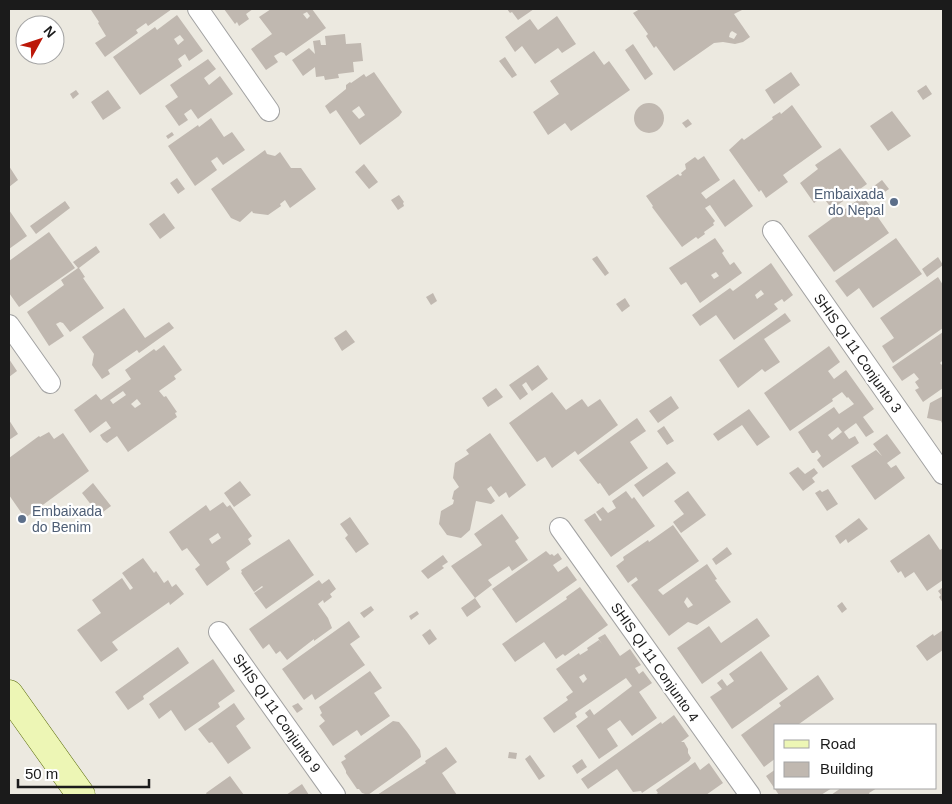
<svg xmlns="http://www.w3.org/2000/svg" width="952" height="804" font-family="Helvetica,sans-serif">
<rect width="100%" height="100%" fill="#ece9e0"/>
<path fill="#c0b8b0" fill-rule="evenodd" d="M 93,9 L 172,9 L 148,26 L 146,23 L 136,30 L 138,33 L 105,57 L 95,43 L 106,36 L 98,23 L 99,22 L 91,10 Z
M 224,9 L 253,9 L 246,14 L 249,19 L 239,26 L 237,22 L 235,24 Z
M 271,9 L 312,9 L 326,28 L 286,56 L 284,53 L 281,52 L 274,56 L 278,62 L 266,70 L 251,49 L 272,34 L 259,17 ZM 307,12 L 310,16 L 307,19 L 303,14 Z
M 507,9 L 534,9 L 518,20 L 512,12 L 510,13 Z
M 640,9 L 744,9 L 734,14 L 750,37 L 743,42 L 735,44 L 723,42 L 714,43 L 674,71 L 656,46 L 654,48 L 646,36 L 648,34 L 633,13 ZM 732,31 L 737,34 L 734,39 L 729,37 L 730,33 Z
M 177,15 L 203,51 L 189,61 L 185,54 L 178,59 L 182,66 L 140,95 L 113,57 L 155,27 L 157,30 ZM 180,35 L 184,40 L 178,45 L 174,39 Z
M 557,16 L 576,44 L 562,53 L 558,48 L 535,64 L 522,46 L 515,52 L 505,37 L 530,19 L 538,30 Z
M 345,34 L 346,44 L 361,43 L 363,61 L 353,62 L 354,72 L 338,74 L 339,78 L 325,80 L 324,76 L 316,77 L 315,67 L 303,76 L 292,60 L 309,48 L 315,54 L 313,41 L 320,40 L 321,45 L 326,45 L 325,36 Z
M 633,44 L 653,74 L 645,80 L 625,50 Z
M 594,51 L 604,65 L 609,61 L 630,90 L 571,131 L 565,123 L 548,135 L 533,112 L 559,94 L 550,81 Z
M 505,57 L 517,75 L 512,78 L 499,61 Z
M 208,59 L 216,69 L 204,78 L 209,85 L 220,76 L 233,94 L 198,119 L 191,109 L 184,114 L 188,120 L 179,126 L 165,106 L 178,97 L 170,85 Z
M 374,72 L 402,112 L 399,116 L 360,145 L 336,110 L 330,114 L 325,106 L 346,89 L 346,85 L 350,82 L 351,83 L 364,74 L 366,77 ZM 359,106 L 365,115 L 359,119 L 352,111 Z
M 791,72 L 800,85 L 774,104 L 765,90 Z
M 926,85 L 932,94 L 923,100 L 917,91 Z
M 76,90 L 79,94 L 73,99 L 70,94 Z
M 108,90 L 121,108 L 103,120 L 91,102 Z
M634 118a15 15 0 1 1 30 0a15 15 0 1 1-30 0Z
M 792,105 L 822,147 L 783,175 L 788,182 L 766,198 L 761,190 L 759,192 L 729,150 L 742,138 L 744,140 L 773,119 L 772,117 L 780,112 L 781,114 Z
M 892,111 L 911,136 L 888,151 L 870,126 Z
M 211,118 L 224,137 L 232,132 L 245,150 L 223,165 L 217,157 L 211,161 L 217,170 L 195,186 L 168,146 L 198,125 L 199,127 Z
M 688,119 L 692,124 L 686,128 L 682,123 Z
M 172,132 L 174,135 L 168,139 L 166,136 Z
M 840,148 L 867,184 L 832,209 L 823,197 L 814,203 L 800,183 L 818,169 L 815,165 Z
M 265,150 L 267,154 L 275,156 L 280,152 L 291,168 L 301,168 L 316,189 L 290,208 L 285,200 L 280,204 L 281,206 L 268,215 L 253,213 L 252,211 L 240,222 L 231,218 L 211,189 Z
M 704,156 L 720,180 L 701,193 L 706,199 L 734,179 L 753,206 L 725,227 L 710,205 L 705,208 L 715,221 L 713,223 L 714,225 L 704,232 L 705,234 L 698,239 L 696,237 L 682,247 L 652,207 L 653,206 L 646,196 L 678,174 L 680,176 L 682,175 L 681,173 L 686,169 L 685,164 L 695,157 L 698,160 Z
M 364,164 L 378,182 L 369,189 L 355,172 Z
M 9,166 L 18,180 L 9,187 Z
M 177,178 L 185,189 L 178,194 L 170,183 Z
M 882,180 L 889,189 L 872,201 L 866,192 Z
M 399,195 L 404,202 L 403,203 L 404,206 L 398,210 L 391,200 Z
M 863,196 L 889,233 L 834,272 L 808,236 Z
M 65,201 L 70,208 L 36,234 L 30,226 Z
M 9,210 L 27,236 L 9,249 Z
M 164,213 L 175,228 L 160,239 L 149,224 Z
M 49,232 L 75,268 L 19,307 L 9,293 L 9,261 Z
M 715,238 L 724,251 L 722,253 L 730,265 L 734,262 L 742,273 L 700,303 L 686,282 L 681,285 L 669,268 ZM 716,272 L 719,276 L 714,279 L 711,275 Z
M 896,238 L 922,274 L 873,308 L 859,288 L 847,297 L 835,281 Z
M 96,246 L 100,252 L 79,268 L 85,277 L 83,278 L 104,308 L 70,332 L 63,323 L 60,322 L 56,324 L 64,336 L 49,346 L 27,312 L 64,285 L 61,280 L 78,268 L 73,262 Z
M 597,256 L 609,273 L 605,276 L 592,259 Z
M 938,257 L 943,265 L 927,277 L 922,269 Z
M 771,263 L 793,295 L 784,302 L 782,299 L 774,304 L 778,309 L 734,340 L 716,315 L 700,326 L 692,315 L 730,288 L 733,291 ZM 761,290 L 764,294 L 757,299 L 755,295 Z
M 938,277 L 943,285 L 943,328 L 893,363 L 882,346 L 894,338 L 880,318 Z
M 433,293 L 437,301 L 431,305 L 426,297 Z
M 625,298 L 630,306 L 622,312 L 616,304 Z
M 124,308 L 145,338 L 169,322 L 174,328 L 139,353 L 137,350 L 108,370 L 110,374 L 102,379 L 92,365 L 94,354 L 82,337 Z
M 785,313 L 791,321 L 764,339 L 780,362 L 765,372 L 762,369 L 738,388 L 719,360 Z
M 346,330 L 355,342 L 342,351 L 334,338 Z
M 943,332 L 943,360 L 940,363 L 943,366 L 943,388 L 923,402 L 915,390 L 919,388 L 915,382 L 919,379 L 914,373 L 902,381 L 892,367 Z
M 164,345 L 182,370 L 174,376 L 176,379 L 159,391 L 164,397 L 166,396 L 177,412 L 175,413 L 177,417 L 128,452 L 117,436 L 107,443 L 103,440 L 100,435 L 111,428 L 106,421 L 90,433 L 74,410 L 96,394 L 101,400 L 131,379 L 125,370 L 154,349 L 156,351 ZM 123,391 L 126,395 L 113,404 L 110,400 ZM 137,399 L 141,404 L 135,408 L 131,404 Z
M 829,346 L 840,362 L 828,371 L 834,379 L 846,370 L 874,409 L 863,417 L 874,432 L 866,437 L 856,423 L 845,431 L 844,432 L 849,439 L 855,436 L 859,443 L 823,468 L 817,460 L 821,456 L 817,450 L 814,453 L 812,453 L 798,432 L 834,407 L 839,414 L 854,404 L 848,397 L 847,398 L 842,392 L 832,399 L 833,401 L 790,431 L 764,393 ZM 838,427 L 842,432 L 832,440 L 828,435 Z
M 9,359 L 17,371 L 9,377 Z
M 538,365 L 548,379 L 532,391 L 526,382 L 522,385 L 528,394 L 520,400 L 509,385 Z
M 496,388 L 503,397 L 488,407 L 482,398 Z
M 552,392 L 566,410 L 582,399 L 588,407 L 600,399 L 618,425 L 578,455 L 575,451 L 552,468 L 545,457 L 537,462 L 509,423 Z
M 671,396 L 679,408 L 658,423 L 649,411 Z
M 943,396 L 943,425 L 941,421 L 927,418 L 930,403 Z
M 749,409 L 770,437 L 757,446 L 742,425 L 718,441 L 713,434 Z
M 637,418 L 646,431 L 630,442 L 648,468 L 609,496 L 600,483 L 598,484 L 579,460 Z
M 9,420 L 18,434 L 9,440 Z
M 664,426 L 674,441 L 667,445 L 657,431 Z
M 49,432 L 54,439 L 63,433 L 89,471 L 25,518 L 9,495 L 9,458 L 39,436 L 40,437 Z
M 490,433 L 526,485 L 509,498 L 506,492 L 499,497 L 491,486 L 487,489 L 495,501 L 491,504 L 476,501 L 470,530 L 461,538 L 447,535 L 439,524 L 441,511 L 453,504 L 454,500 L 452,499 L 454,491 L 459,487 L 453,478 L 455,463 L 469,454 L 466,450 Z
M 887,434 L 901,453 L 887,463 L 891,468 L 896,465 L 905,478 L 875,500 L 851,466 L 876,450 L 882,456 L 873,444 Z
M 667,462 L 676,473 L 643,497 L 634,485 Z
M 798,467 L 805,474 L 814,468 L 818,473 L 812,478 L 815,482 L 803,491 L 789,473 Z
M 240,481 L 251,495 L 234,507 L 224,493 Z
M 93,483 L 111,506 L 99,515 L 82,493 Z
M 828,489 L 838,504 L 827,511 L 815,493 L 820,490 L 822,492 Z
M 626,491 L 632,499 L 634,497 L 655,526 L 611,557 L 584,520 L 595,513 L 600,521 L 602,520 L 596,512 L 603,507 L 608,513 L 616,508 L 612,501 Z
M 688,491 L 706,515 L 681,533 L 673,522 L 684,514 L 674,501 Z
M 223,502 L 227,507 L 230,505 L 252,536 L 248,539 L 251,544 L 226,562 L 230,569 L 207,586 L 195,569 L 200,565 L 187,548 L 182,551 L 169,532 L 206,505 L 210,511 ZM 218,533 L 221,538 L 212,544 L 209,539 Z
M 502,514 L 519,538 L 515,541 L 528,560 L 512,571 L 509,566 L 488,580 L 492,585 L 475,598 L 451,566 L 482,545 L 474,534 Z
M 350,517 L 369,544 L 356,553 L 345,538 L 348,535 L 340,524 Z
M 859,518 L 868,529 L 848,543 L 846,539 L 840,544 L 835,536 Z
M 673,525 L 699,561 L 658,590 L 663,595 L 707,564 L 717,579 L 715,580 L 731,602 L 697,625 L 688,622 L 669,636 L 631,585 L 638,580 L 636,577 L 628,583 L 616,566 L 624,560 L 623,557 L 648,540 L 649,542 ZM 687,597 L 693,605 L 688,608 L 684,602 Z
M 929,534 L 940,550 L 943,548 L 943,580 L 927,591 L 914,572 L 905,578 L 901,571 L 898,573 L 890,561 Z
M 289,539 L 314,575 L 266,609 L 254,593 L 263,587 L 262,586 L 254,592 L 241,573 L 242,572 L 241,570 Z
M 727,547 L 732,554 L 716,565 L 712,559 Z
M 546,551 L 550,555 L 552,554 L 554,556 L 558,553 L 562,559 L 553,565 L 558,572 L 567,566 L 577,580 L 516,623 L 492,589 Z
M 443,555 L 448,562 L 442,566 L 444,568 L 428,579 L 421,571 Z
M 143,558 L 154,573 L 156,571 L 164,583 L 168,580 L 172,587 L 176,584 L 184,594 L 170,605 L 169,602 L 112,642 L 118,650 L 101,662 L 77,630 L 101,613 L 92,600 L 122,578 L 130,590 L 133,588 L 122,573 Z
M 329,579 L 336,589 L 330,594 L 332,597 L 324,603 L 323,600 L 318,604 L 328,618 L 332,628 L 314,641 L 314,639 L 287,660 L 280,651 L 276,654 L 269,644 L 263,649 L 249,629 L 319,580 L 322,584 Z
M 580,587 L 608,625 L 565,656 L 563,654 L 556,659 L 544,642 L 515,662 L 502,644 L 567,599 L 566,597 Z
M 943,587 L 943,603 L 939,597 L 941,595 L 938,591 Z
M 475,598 L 481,607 L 467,617 L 461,608 Z
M 842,602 L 847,609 L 842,613 L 837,606 Z
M 371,606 L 374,610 L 364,618 L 360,613 Z
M 417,611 L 419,614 L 411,620 L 409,616 Z
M 757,618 L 770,636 L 702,684 L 677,648 L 709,626 L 721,643 Z
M 349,621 L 360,637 L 350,644 L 365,665 L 315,700 L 312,694 L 304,700 L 282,669 Z
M 430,629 L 437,639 L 429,645 L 422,635 Z
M 943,630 L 943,650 L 927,661 L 916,646 L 933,634 L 934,636 Z
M 605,634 L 620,656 L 630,649 L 641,665 L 635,668 L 639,674 L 643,671 L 652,683 L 639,692 L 657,718 L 632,736 L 620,720 L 607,729 L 618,746 L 599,759 L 576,726 L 588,717 L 585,713 L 590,709 L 594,715 L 632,686 L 626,678 L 575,713 L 577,717 L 554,733 L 543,718 L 568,700 L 566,697 L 573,692 L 556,669 L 579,653 L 580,655 L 588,650 L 587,648 L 599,640 L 602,644 L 598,638 ZM 584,674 L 587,679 L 583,683 L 579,677 Z
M 178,647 L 189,663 L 143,696 L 144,699 L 128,710 L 115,692 Z
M 761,651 L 788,689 L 732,729 L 710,697 L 722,689 L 717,683 L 722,679 L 727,686 L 734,681 L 729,674 Z
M 213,659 L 235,691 L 218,703 L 220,707 L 185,731 L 171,710 L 159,719 L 149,704 Z
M 370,671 L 382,688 L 374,693 L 390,716 L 361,736 L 357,730 L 333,746 L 319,726 L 325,721 L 320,715 L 322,713 L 319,707 Z
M 818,675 L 834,699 L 799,724 L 800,725 L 776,725 L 776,758 L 764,767 L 741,735 L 781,706 L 779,703 Z
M 234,703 L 245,719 L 236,726 L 251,748 L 228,764 L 212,742 L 209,743 L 198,729 Z
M 298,703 L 303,709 L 297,713 L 292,706 Z
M 674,715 L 689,736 L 681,742 L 684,742 L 688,749 L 688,753 L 691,758 L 689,761 L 642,793 L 641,791 L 633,792 L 617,769 L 588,789 L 581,779 L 661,722 L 662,724 Z
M 393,721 L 399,722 L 407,732 L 420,750 L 421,757 L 368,795 L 362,793 L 359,789 L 357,789 L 346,773 L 346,771 L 341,762 L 346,759 L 344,756 Z
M 446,747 L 457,762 L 442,773 L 457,795 L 377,795 L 420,767 L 426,763 L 425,761 Z
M 509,752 L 517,753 L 516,759 L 508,758 Z
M 530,755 L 545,776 L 539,780 L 525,759 Z
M 582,759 L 587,767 L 577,774 L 572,766 Z
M 695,762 L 700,770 L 709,763 L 723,783 L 706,795 L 655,795 L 658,793 L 656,790 Z
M 776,769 L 776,788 L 832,788 L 821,795 L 779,795 L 766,776 Z
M 230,776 L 244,795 L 207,795 L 206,793 Z
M 302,784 L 309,795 L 286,795 Z
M 841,788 L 877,788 L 869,793 L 870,795 L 831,795 Z"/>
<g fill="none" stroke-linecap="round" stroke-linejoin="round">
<g stroke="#a2a2a2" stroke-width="22">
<path id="street" d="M 198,9 L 269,111
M 773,231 L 943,474
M 9,325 L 50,383
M 560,528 L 750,795
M 219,632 L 335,795"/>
</g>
<g stroke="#586a09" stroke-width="29">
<path id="secondary" d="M 9,694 L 81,795"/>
</g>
<use href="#street" stroke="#fff" stroke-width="20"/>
<use href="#secondary" stroke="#edf6b5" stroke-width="28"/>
</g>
<g fill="#5c6f8a" stroke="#fff" stroke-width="2">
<circle cx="894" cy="202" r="5"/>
<circle cx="22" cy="519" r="5"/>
</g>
<g text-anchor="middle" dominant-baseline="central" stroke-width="4.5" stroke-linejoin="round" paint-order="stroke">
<g font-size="14" fill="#4e5e75" stroke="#fff" text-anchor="end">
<text x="884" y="194">Embaixada<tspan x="884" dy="16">do Nepal</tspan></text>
<text x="32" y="511" text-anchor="start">Embaixada<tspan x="32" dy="16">do Benim</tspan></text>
</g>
<g font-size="14" fill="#1b1b1b" stroke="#fff">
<text transform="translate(858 353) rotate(55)">SHIS QI 11 Conjunto 3</text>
<text transform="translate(655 662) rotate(55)">SHIS QI 11 Conjunto 4</text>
<text transform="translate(277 713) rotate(55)">SHIS QI 11 Conjunto 9</text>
</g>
</g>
<rect width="952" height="804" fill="none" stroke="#1b1b1b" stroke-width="20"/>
<rect x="774" y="724" width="162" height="65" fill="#ffffff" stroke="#a4a4a4"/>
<rect x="784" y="740" width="25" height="8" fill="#edf6b5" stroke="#a4a4a4"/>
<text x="820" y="749" font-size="15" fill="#1b1b1b">Road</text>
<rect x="784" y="762" width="25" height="15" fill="#c0b8b0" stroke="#a4a4a4"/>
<text x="820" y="774" font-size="15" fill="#1b1b1b">Building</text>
<g transform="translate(40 40) rotate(50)"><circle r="24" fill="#ffffff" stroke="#a4a4a4"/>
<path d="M0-4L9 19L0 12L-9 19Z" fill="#bc1809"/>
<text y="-8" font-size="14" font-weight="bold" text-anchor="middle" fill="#1b1b1b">N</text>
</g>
<path d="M18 779v8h131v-8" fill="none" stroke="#1b1b1b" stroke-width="2.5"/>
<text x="25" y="779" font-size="15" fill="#1b1b1b" stroke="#ffffff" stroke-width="4" paint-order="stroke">50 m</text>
</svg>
